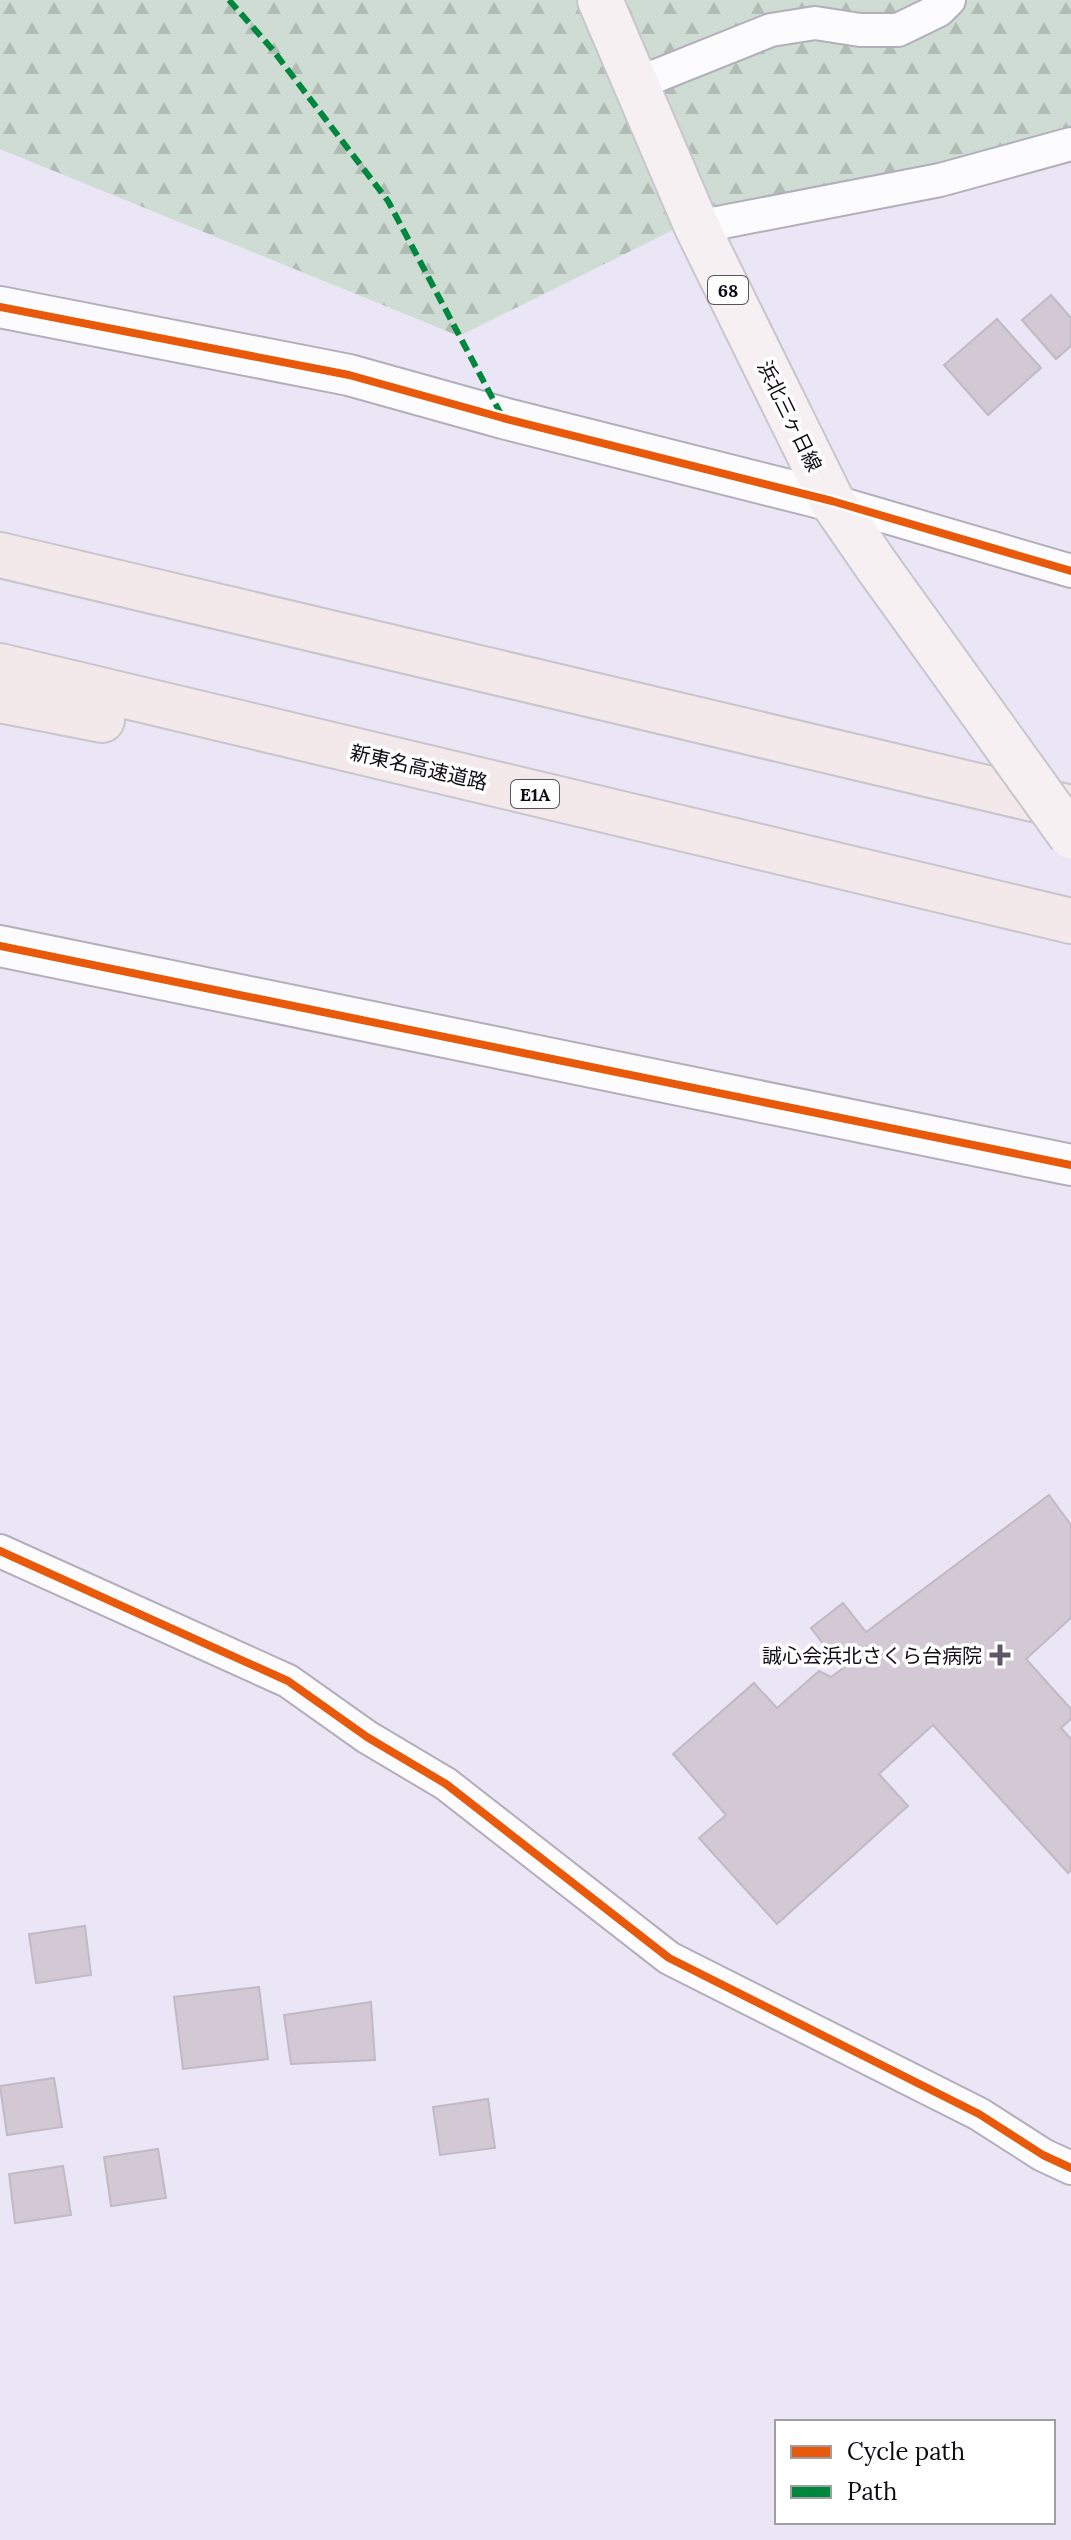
<svg xmlns="http://www.w3.org/2000/svg" width="1071" height="2540" font-family="Lora,'Noto Sans JP',serif">
<defs>
<pattern id="forest-firs" width="22" height="20" patternUnits="userSpaceOnUse" patternTransform="scale(2)"><rect width="22" height="20" fill="#cedcd3"/><path d="M5 1l3.5 6h-7zM16 11l3.5 6h-7z" fill="#b0bcb4"/></pattern>
</defs>
<rect width="100%" height="100%" fill="#ebe6f6"/>
<path fill="url(#forest-firs)" d="M 0,0 L 1071,0 L 1071,133 L 675,229 L 459,336 L 0,149 Z"/>
<path fill="#d2c9d4" stroke="#c1b9c4" stroke-width="2" d="M 1051,295 L 1071,318 L 1071,346 L 1056,359 L 1022,320 Z
M 997,319 L 1041,368 L 988,415 L 944,365 Z
M 1049,1495 L 1071,1525 L 1071,1618 L 1026,1659 L 1071,1709 L 1071,1719 L 1061,1728 L 1071,1739 L 1071,1870 L 1068,1873 L 933,1725 L 879,1774 L 908,1806 L 777,1924 L 699,1838 L 726,1815 L 673,1754 L 754,1683 L 777,1708 L 819,1671 L 831,1677 L 842,1669 L 811,1628 L 843,1603 L 866,1632 Z
M 85,1926 L 91,1975 L 36,1983 L 29,1934 Z
M 259,1987 L 268,2059 L 183,2069 L 174,1997 Z
M 371,2002 L 375,2060 L 291,2064 L 284,2015 Z
M 54,2078 L 62,2127 L 7,2135 L 0,2086 Z
M 488,2099 L 495,2148 L 440,2155 L 433,2107 Z
M 158,2149 L 166,2198 L 111,2206 L 104,2157 Z
M 63,2166 L 71,2215 L 15,2223 L 9,2174 Z"/>
<g fill="none" stroke-linecap="round" stroke-linejoin="round">
<g stroke="#b2aeba" stroke-width="36">
<path id="minor" d="M 636,84 L 771,30 L 815,23 L 860,30 L 898,30 L 939,10 L 949,0
M 697,227 L 940,180 L 1071,144
M 832,501 L 1071,571
M 0,1551 L 288,1681 L 367,1737 L 446,1784 L 669,1958 L 979,2114 L 1043,2155 L 1071,2168"/>
</g>
<g stroke="#b2aeba" stroke-width="44">
<path id="tertiary" d="M 0,307 L 349,375 L 503,418 L 832,501
M 0,946 L 1071,1165"/>
</g>
<g stroke="#c8c6cd" stroke-width="48">
<path id="primary" d="M 600,0 L 697,227 L 832,501 L 879,569"/>
</g>
<g stroke="#c8c6cd" stroke-width="48">
<path id="motorway" d="M 0,555 L 1071,808
M 0,666 L 1071,921
M 0,700 L 102,720"/>
</g>
<use href="#minor" stroke="#fcfbfe" stroke-width="32"/>
<use href="#tertiary" stroke="#fcfbfe" stroke-width="40"/>
<use href="#primary" stroke="#f6f0f3" stroke-width="44"/>
<use href="#motorway" stroke="#f3e9eb" stroke-width="44"/>
<g stroke="#c8c6cd" stroke-width="48" stroke-linecap="butt">
<path id="primary-bridge" d="M 879,569 L 1071,836"/>
</g>
<use href="#primary-bridge" stroke="#f6f0f3" stroke-width="44"/>
<path stroke="#00873e" stroke-width="6" stroke-dasharray="12 6" stroke-linecap="butt" d="M 229,0 L 272,49 L 388,201 L 503,418"/>
<g stroke="#fff" stroke-width="13">
<path id="cycleway" d="M 0,307 L 349,375 L 503,418 L 832,501 L 1071,571
M 0,946 L 1071,1165
M 0,1551 L 288,1681 L 367,1737 L 446,1784 L 669,1958 L 979,2114 L 1043,2155 L 1071,2168"/>
</g>
<use href="#cycleway" stroke="#e8590c" stroke-width="8"/>
</g>
<path fill="#5c5864" stroke="#fff" stroke-width="3" d="M996 1643h8v8h8v8h-8v8h-8v-8h-8v-8h8z"/>
<g text-anchor="middle" dominant-baseline="central" stroke-width="7" stroke-linejoin="round" paint-order="stroke">
<g fill="#fff" stroke="#57555b" stroke-width="2">
<rect x="708" y="276" width="40" height="28" rx="6"/>
<rect x="511" y="780" width="48" height="28" rx="6"/>
</g>
<g font-size="18" font-weight="bold" fill="#0f0c15">
<text x="728" y="290">68</text>
<text x="535" y="794">E1A</text>
</g>
<g font-size="20" fill="#0f0c15" stroke="#fff">
<text transform="translate(790 416) rotate(64)">浜北三ヶ日線</text>
<text transform="translate(419 767) rotate(13)">新東名高速道路</text>
</g>
<g font-size="20" fill="#0f0c15" stroke="#fff" text-anchor="end">
<text x="982" y="1655">誠心会浜北さくら台病院</text>
</g>
</g>
<rect x="775" y="2420" width="280" height="104" fill="#ffffff" stroke="#9f9ea1" stroke-width="2"/>
<rect x="791" y="2446" width="40" height="12" fill="#e8590c" stroke="#9f9ea1" stroke-width="2"/>
<text x="847" y="2460" font-size="24" fill="#0f0c15">Cycle path</text>
<rect x="791" y="2486" width="40" height="12" fill="#00873e" stroke="#9f9ea1" stroke-width="2"/>
<text x="847" y="2500" font-size="24" fill="#0f0c15">Path</text>
</svg>
